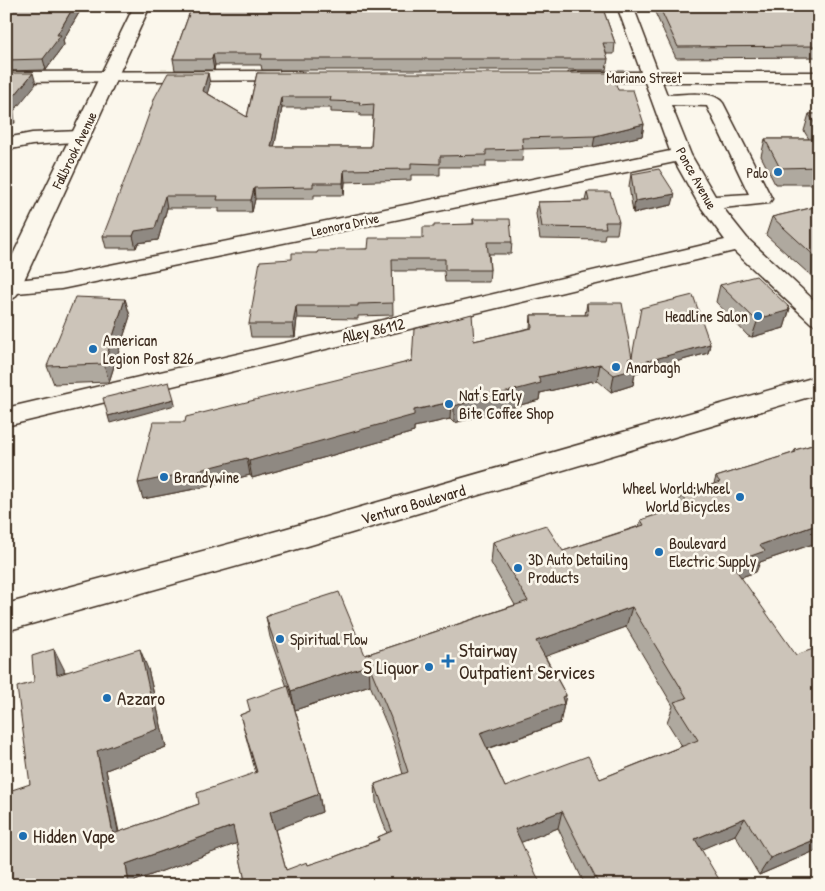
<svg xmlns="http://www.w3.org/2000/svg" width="825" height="891" font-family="'Patrick Hand',sans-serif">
<rect width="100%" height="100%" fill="#fbf7ec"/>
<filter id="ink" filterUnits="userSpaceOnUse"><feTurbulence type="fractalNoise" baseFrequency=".02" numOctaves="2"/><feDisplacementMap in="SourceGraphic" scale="10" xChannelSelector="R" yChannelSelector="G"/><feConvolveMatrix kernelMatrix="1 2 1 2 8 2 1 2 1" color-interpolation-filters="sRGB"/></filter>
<g filter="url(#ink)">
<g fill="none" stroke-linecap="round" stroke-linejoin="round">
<g stroke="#3b2a1e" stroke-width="3">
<path id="minor" d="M 617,6 L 633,6 L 658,72 L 819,72 L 819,82 L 662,82 L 667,95 C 682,95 713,89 723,103 L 772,199 L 769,203 L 723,208 L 747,238 L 819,305 L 819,325 L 811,323 L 734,251 L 6,426 L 6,408 L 725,240 L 698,203 L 675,162 L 61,289 L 6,294 L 6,282 L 9,281 L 61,275 L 670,151 L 645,82 L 575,82 L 569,81 L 566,77 L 569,73 L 575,72 L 641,72 ZM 671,105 L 707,106 L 749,194 L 715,196 L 691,155 Z
M 295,71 L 301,72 L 304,76 L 301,80 L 6,82 L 6,72 Z
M 80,131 L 87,133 L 90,137 L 87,141 L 32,145 L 6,150 L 6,138 L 32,133 Z"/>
</g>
<g stroke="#3b2a1e" stroke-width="3">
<path id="major" d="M 134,6 L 150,6 L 18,293 L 14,298 L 6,300 L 6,269 Z
M 819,376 L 819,394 L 284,553 L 6,631 L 6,604 L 284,529 Z"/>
</g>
<use href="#minor" fill="#fbf7ec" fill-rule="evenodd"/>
<use href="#major" fill="#fbf7ec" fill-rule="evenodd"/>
</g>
<path fill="#afa99f" stroke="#3b2a1e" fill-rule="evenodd" d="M 6,6 L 83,6 L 63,40 L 64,45 L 46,70 L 6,71 Z
M 192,6 L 603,6 L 603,9 L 615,43 L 614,54 L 606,54 L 608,59 L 606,70 L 262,70 L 261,65 L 215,65 L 214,70 L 175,70 L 173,59 Z
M 652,6 L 819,6 L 819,57 L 676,58 Z
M 257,73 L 618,90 L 644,124 L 642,136 L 593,147 L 523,149 L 522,161 L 486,161 L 486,167 L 440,167 L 440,175 L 411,175 L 411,180 L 345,182 L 344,195 L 314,195 L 314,199 L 255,199 L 252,212 L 219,212 L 219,208 L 167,208 L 158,240 L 138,243 L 136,248 L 106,248 L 103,236 L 210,84 L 207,93 L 247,117 ZM 282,108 L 331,108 L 331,112 L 360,113 L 360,116 L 373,116 L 371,147 L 274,147 Z
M 809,114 L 819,114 L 819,184 L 775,184 L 761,156 L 765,139 L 809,139 L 804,131 Z
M 631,174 L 672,205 L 633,213 L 629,186 Z
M 587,192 L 619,222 L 617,234 L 605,234 L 604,240 L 540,239 L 536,214 L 538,202 L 585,201 Z
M 819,206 L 819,283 L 766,235 L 772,217 Z
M 473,219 L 512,242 L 511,254 L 489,254 L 490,270 L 489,282 L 445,282 L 444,271 L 392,271 L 393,315 L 358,316 L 358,319 L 297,318 L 295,337 L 251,337 L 249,324 L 292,259 L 317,253 L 334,251 L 368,249 L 423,238 L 434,227 L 473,224 Z
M 720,285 L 790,308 L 784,328 L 752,337 L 748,336 L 716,302 Z
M 125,299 L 130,316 L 109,382 L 54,384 L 47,366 Z
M 587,303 L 632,357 L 710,344 L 708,353 L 635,373 L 633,385 L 611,392 L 597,380 L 540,393 L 539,400 L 454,423 L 450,419 L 414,427 L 414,432 L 252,478 L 250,475 L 200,488 L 143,499 L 185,422 L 412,361 L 474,341 L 530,328 L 531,315 L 585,315 Z
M 819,443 L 819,542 L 760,562 L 756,572 L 741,577 L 817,850 L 759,875 L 735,835 L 701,849 L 718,885 L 585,885 L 558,828 L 521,842 L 246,885 L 237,843 L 135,881 L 30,784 L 34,682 L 64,669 L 64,672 L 148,669 L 166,747 L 106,770 L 119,832 L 199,804 L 256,773 L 240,715 L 250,711 L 287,687 L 270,637 L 266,617 L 270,615 L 270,614 L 365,655 L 515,605 L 491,563 L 493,542 L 563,551 L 639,526 L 641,520 L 677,508 L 681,495 L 714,484 L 716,477 L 793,453 L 795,450 ZM 626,627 L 673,706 L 667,722 L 682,746 L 600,779 L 505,787 L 488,749 L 560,723 L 566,695 L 545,656 ZM 370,685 L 392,737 L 403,774 L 375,784 L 376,802 L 387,833 L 378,837 L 378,840 L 329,859 L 308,865 L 286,870 L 275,829 L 322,812 L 319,794 L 295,710 Z"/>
<path fill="#8f8982" stroke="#3b2a1e" d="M 74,6 L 83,6 L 63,40 L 64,45 L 46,70 L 43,59 Z
M 213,54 L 215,65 L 214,70 L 212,59 Z
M 33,73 L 36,84 L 14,111 L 15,123 L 6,125 L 6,113 L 11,100 Z
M 208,73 L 210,84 L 205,102 L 203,91 Z
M 281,97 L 282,108 L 272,159 L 271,147 Z
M 644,124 L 642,136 L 593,147 L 595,136 Z
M 344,170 L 345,182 L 344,195 L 343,183 Z
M 254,188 L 255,199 L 252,212 L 251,200 Z
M 675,194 L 672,205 L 633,213 L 635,201 Z
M 165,196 L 167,208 L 158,240 L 138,243 L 136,248 L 133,236 L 135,231 Z
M 125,299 L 130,316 L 109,382 L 104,364 Z
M 296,306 L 297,318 L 295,337 L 293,324 Z
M 790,308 L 784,328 L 752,337 L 758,319 Z
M 710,344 L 708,353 L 635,373 L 633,385 L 611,392 L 614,375 L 628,359 L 632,358 L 631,365 Z
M 600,364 L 597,380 L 540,393 L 539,400 L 454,423 L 454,406 L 538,377 Z
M 174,399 L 175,405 L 110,423 L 108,416 Z
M 451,402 L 450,419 L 414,427 L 414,432 L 252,478 L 249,461 L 414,410 Z
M 247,458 L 250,475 L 200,488 L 143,499 L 138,483 Z
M 819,524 L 819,542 L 760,562 L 756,572 L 723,583 L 731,563 L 760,545 Z
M 632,607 L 626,627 L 533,661 L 536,641 Z
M 54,649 L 64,669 L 67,694 L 57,675 Z
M 140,649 L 148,669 L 166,747 L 106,770 L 122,851 L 113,834 L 97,751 Z
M 369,665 L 370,685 L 295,710 L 291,691 Z
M 566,695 L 560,723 L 478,752 L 480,733 Z
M 319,794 L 322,812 L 275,830 L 270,812 Z
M 562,811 L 558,828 L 512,846 L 515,829 Z
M 745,818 L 735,835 L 686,856 L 695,839 Z
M 233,826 L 238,843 L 135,881 L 135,885 L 129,885 L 126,864 Z
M 819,838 L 819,848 L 817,850 L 759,875 L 770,858 Z
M 720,881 L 718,885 L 711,885 Z"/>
<path fill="#ccc4b9" stroke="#3b2a1e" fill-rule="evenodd" d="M 6,6 L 74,6 L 57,35 L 61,35 L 43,59 L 6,60 Z
M 192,6 L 602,6 L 615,43 L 603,43 L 608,59 L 261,59 L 262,54 L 213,54 L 212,59 L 173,59 Z
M 659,6 L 819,6 L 819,46 L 678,47 Z
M 6,73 L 33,73 L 11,100 L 12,112 L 6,113 Z
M 168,73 L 208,73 L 203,91 L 247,117 L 257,73 L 612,73 L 618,90 L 633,90 L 644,124 L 595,136 L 522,138 L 523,149 L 486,150 L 486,155 L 440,156 L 440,164 L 411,163 L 411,169 L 344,170 L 343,183 L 313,183 L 313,187 L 254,188 L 251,200 L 217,200 L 218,196 L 165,196 L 155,228 L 135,231 L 133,236 L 103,236 L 137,148 L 155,97 ZM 281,97 L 331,97 L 330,101 L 360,102 L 359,105 L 374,104 L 371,147 L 271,147 Z
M 809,114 L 819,114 L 819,131 Z
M 765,139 L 819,139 L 819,167 L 780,168 Z
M 659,169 L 675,194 L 635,201 L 631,174 Z
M 587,192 L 610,192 L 619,222 L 605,222 L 606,228 L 542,227 L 538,202 L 589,201 Z
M 819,206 L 819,260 L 772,217 Z
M 473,219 L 510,219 L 512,242 L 487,242 L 490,270 L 445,270 L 445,259 L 392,259 L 393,303 L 358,304 L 358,306 L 296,306 L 293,324 L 249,324 L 260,261 L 292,259 L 292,253 L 317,253 L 318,251 L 334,251 L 338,249 L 368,249 L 369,238 L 423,238 L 423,227 L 434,227 L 434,225 L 474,224 Z
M 756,276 L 790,308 L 788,309 L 790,310 L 758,319 L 754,318 L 720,285 Z
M 693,295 L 710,344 L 633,365 L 631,362 L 641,308 Z
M 75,297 L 125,299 L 104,364 L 47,366 Z
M 587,303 L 622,303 L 632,358 L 628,359 L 636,369 L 614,375 L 600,364 L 538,377 L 541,383 L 454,406 L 451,402 L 414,410 L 414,415 L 249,461 L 247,458 L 196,471 L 138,483 L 153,422 L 185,422 L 186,417 L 412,361 L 414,329 L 472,314 L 474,341 L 532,328 L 531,315 L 588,315 Z
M 169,382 L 174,399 L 108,416 L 103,398 Z
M 819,443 L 819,524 L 760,545 L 765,551 L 731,563 L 796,655 L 819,647 L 819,838 L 770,858 L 745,818 L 695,839 L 720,881 L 711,885 L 599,885 L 562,811 L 515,829 L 541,885 L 246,885 L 233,826 L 126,864 L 129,885 L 6,885 L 6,792 L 30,784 L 17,687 L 34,682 L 32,656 L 54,649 L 57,675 L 140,649 L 158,729 L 97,751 L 113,834 L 199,804 L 197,793 L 257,772 L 240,715 L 250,711 L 247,700 L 288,686 L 319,794 L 270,812 L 286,870 L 307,862 L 308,865 L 329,858 L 329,859 L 379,840 L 378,837 L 392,831 L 375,784 L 408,772 L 391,718 L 369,665 L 291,691 L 266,617 L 271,615 L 270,614 L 339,592 L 365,655 L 528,601 L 493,542 L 546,525 L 563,551 L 644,525 L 641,520 L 689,504 L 681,495 L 720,482 L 716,477 L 796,452 L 795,450 ZM 632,607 L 687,698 L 674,702 L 698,740 L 600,779 L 588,756 L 505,787 L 480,733 L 564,704 L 562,697 L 566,695 L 536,641 Z"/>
</g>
<g fill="#1f6fb2" stroke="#fbf7ec" stroke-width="2">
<circle cx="778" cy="172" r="5"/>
<circle cx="758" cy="316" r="5"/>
<circle cx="93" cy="349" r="5"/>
<circle cx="616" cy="367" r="5"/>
<circle cx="449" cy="404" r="5"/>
<circle cx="164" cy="477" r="5"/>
<circle cx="740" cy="497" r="5"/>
<circle cx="659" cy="552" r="5"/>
<circle cx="518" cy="568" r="5"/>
<circle cx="280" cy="639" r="5"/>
<path d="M445.5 653.5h5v5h5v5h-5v5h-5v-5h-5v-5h5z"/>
<circle cx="429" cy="667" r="5"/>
<circle cx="107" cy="698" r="5"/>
<circle cx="23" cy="836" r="5"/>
</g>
<g text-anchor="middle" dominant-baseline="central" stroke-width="5" stroke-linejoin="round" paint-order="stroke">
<g font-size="14" fill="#3b2a1e" stroke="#fbf7ec">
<text x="644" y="77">Mariano Street</text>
<text transform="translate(74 150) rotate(-64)">Fallbrook Avenue</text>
<text transform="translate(697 178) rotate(61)">Ponce Avenue</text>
<text transform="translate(345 224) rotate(-12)">Leonora Drive</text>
</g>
<g font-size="14" fill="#3b2a1e" stroke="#fbf7ec" text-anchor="end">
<text x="768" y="172">Palo</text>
</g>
<g font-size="16" fill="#3b2a1e" stroke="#fbf7ec" text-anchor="start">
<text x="748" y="316" text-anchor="end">Headline Salon</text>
<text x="103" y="340">American<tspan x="103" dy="18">Legion Post 826</tspan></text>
<text x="626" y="367">Anarbagh</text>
<text x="459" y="395">Nat's Early<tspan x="459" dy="18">Bite Coffee Shop</tspan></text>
<text x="174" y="477">Brandywine</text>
<text x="730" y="488" text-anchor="end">Wheel World;Wheel<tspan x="730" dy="18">World Bicycles</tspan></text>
<text x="669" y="543">Boulevard<tspan x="669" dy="18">Electric Supply</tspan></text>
<text x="528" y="559">3D Auto Detailing<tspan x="528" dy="18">Products</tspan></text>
<text x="290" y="639">Spiritual Flow</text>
</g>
<g font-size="16" fill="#3b2a1e" stroke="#fbf7ec">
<text transform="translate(373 330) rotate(-13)">Alley 86112</text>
<text transform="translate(413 504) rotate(-16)">Ventura Boulevard</text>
</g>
<g font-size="19" fill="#3b2a1e" stroke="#fbf7ec" text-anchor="start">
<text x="459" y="650">Stairway<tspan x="459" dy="22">Outpatient Services</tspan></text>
<text x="419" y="667" text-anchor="end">S Liquor</text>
<text x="117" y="698">Azzaro</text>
<text x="33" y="836">Hidden Vape</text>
</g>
</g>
<rect width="825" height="891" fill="none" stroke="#fbf7ec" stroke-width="25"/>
<rect x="12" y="12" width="800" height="866" fill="none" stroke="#3b2a1e" stroke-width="2" filter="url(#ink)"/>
</svg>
